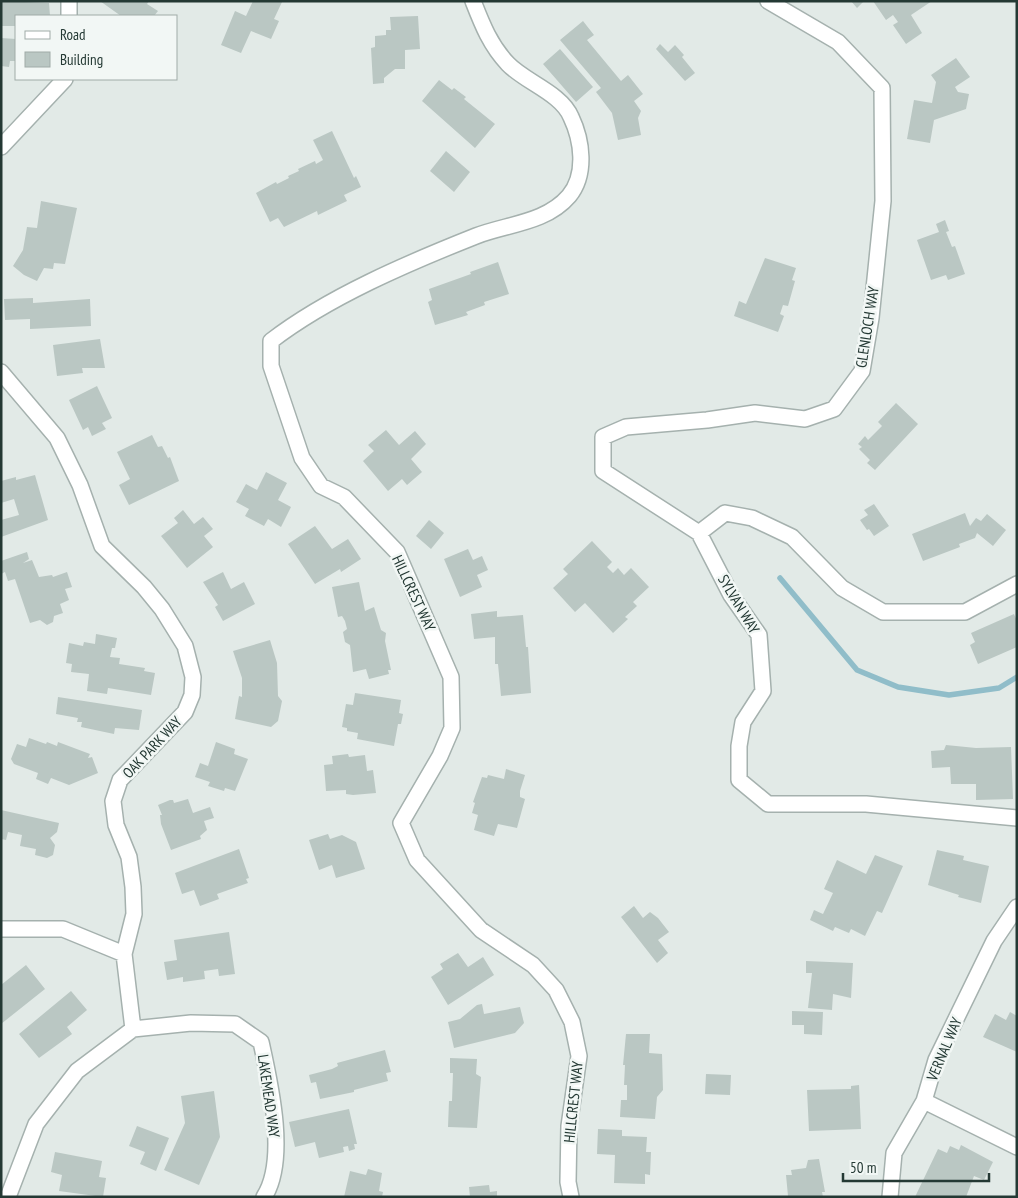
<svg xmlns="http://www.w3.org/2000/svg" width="1018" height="1198" font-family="'PT Sans Narrow',sans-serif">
<rect width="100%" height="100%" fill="#e2eae7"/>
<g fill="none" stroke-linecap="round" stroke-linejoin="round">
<path stroke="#90bdc9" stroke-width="5.5" d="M 780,578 L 857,670 L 898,687 L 949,695 L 999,688 L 1017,677"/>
</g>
<path fill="#bac7c3" d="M 1,1 L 49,3 L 50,16 L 16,16 L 16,26 L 1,26 Z
M 100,1 L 149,1 L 147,4 L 158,11 L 154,16 L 121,16 Z
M 253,1 L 282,2 L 274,19 L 279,21 L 271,39 L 251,31 L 241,53 L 221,45 L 235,11 L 246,16 Z
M 851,1 L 864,1 L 857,8 Z
M 873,1 L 932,1 L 911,15 L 922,33 L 906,44 L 893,25 L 898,22 L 893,15 L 886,20 Z
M 418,16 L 420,49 L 405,50 L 405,69 L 395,69 L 384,78 L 384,83 L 373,84 L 371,48 L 375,47 L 375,36 L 386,35 L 386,30 L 391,30 L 390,17 Z
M 583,21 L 594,35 L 587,40 L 621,81 L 628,75 L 643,94 L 634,101 L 641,111 L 638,118 L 641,135 L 618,140 L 612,113 L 596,92 L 601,88 L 560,40 Z
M 1,38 L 16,39 L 16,61 L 10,61 L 9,67 L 1,66 Z
M 660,44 L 668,52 L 675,45 L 684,55 L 682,57 L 695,73 L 685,81 L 656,49 Z
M 560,49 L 593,87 L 576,102 L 543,64 Z
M 956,58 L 970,77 L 955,87 L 958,92 L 969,94 L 966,109 L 934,120 L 930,143 L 907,139 L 914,100 L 932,103 L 936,82 L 931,75 Z
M 439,80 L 452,90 L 454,88 L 466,97 L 464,99 L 495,124 L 475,148 L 422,101 Z
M 332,131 L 354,178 L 356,176 L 361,187 L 344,195 L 347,201 L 318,215 L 317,211 L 284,227 L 278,218 L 270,222 L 256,193 L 276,182 L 277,184 L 289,178 L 288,176 L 299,171 L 298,169 L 315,161 L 316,164 L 323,160 L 313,140 Z
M 446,151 L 470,172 L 454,192 L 430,171 Z
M 41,201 L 77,208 L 65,264 L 54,263 L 53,269 L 44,268 L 37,281 L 24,275 L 13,266 L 23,250 L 27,227 L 37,228 Z
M 945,220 L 949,231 L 946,232 L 952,247 L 955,246 L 965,274 L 948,280 L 946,275 L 931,280 L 917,240 L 939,232 L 936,224 Z
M 765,258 L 796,268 L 792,280 L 795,281 L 788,306 L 783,305 L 780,314 L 784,316 L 778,332 L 734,316 L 739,301 L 746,304 Z
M 498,262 L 509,294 L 484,302 L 485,305 L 466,312 L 468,315 L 435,325 L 428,302 L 432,300 L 429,289 L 471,274 L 470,272 Z
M 33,298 L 33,303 L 90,299 L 91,326 L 30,329 L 30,319 L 5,320 L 4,299 Z
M 100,339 L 105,368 L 82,368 L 83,373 L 57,376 L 53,345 Z
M 97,386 L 112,418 L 102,423 L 106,429 L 92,436 L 88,427 L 83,430 L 69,400 Z
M 896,403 L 918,424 L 875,470 L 867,463 L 870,460 L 859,449 L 862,447 L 858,444 L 865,436 L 868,440 L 882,426 L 878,422 Z
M 386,430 L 399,445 L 415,431 L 426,444 L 411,459 L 422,472 L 407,485 L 402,479 L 388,491 L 363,461 L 374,451 L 368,445 Z
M 152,435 L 158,447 L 162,446 L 168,458 L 170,457 L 179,481 L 129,505 L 119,485 L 130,479 L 117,452 Z
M 266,472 L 287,483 L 278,500 L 291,507 L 281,527 L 268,519 L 264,526 L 245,516 L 249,509 L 236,502 L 246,484 L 257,490 Z
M 35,475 L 48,520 L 1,537 L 1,520 L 19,515 L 14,499 L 1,503 L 1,481 L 16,477 L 16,480 Z
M 874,504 L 889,526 L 874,536 L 869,529 L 867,530 L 860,520 L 868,515 L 864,510 Z
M 183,510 L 194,524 L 203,517 L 213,529 L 204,536 L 213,547 L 187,568 L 161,536 L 178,523 L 174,518 Z
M 965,513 L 970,526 L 976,518 L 981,521 L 987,514 L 1006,530 L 993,546 L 977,533 L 975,538 L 959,544 L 960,547 L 923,561 L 912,534 Z
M 429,520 L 444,533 L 431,549 L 416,536 Z
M 315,526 L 332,549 L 348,539 L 361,559 L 341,572 L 340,569 L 315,584 L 288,544 Z
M 592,541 L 612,562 L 607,567 L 613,573 L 618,568 L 624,575 L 631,568 L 649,587 L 633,602 L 637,606 L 625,617 L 628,619 L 613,633 L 585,603 L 575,612 L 553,588 L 568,574 L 563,569 Z
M 468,549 L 473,560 L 482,556 L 488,570 L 477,575 L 482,587 L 460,597 L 444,559 Z
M 27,552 L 29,559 L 23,563 L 32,560 L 39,577 L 52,575 L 53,577 L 67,572 L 72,587 L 65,589 L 69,600 L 60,604 L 63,613 L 54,616 L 53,622 L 47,625 L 40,620 L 30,623 L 15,579 L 8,581 L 5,572 L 1,574 L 1,561 Z
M 223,572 L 231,589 L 244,582 L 255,604 L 223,621 L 215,607 L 218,605 L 203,582 Z
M 359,582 L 365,611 L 374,607 L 381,630 L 386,633 L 385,641 L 391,670 L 388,670 L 389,674 L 369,679 L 366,669 L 353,672 L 350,645 L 345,642 L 343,632 L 347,629 L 345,621 L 342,616 L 338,617 L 332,587 Z
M 497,611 L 497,617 L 523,615 L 526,647 L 528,647 L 531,693 L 501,696 L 498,664 L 495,664 L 495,637 L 474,639 L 471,614 Z
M 1014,614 L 1017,621 L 1017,647 L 978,664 L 970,645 L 975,642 L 971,633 Z
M 96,634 L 117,638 L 115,648 L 112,648 L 110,657 L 120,658 L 119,664 L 145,668 L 144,671 L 155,673 L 151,695 L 108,688 L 107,694 L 87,691 L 89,674 L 71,672 L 72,664 L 66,663 L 69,643 L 83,646 L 84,642 L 95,644 Z
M 270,640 L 277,663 L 278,696 L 282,701 L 278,721 L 271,727 L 235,719 L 239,696 L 242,697 L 242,678 L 233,651 Z
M 355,693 L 401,700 L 399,713 L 403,714 L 401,724 L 398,724 L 394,746 L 357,739 L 358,733 L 347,731 L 347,728 L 342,727 L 346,704 L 353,705 Z
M 58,697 L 142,710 L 139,730 L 115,728 L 114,734 L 81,727 L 82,722 L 77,722 L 78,718 L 56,714 Z
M 29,738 L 46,744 L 47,742 L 57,746 L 58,742 L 90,754 L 88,758 L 92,757 L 98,773 L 69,785 L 51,778 L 48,784 L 36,779 L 38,773 L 14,764 L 11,759 L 17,744 L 26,747 Z
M 216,742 L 235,749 L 234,754 L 248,759 L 235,791 L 225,788 L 224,791 L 208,786 L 210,782 L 195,777 L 200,763 L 208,766 Z
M 946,745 L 976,748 L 1011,747 L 1013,799 L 976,800 L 976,784 L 951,784 L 950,767 L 932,768 L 931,751 L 944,750 Z
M 348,754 L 349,757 L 365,755 L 367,771 L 373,770 L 376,793 L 353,795 L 346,794 L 346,790 L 326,791 L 324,765 L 333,764 L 332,756 Z
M 506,769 L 525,775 L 520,791 L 520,797 L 525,799 L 517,828 L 498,824 L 494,836 L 474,830 L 478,815 L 472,813 L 475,803 L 473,802 L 482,777 L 487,778 L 488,775 L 504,779 Z
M 188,799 L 193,813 L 210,807 L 214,818 L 204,821 L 207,830 L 200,836 L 201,839 L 171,850 L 161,824 L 160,815 L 162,815 L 158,805 L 170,800 L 173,800 L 174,803 Z
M 1,810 L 59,823 L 57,832 L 50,838 L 55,845 L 53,855 L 47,858 L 35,855 L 36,849 L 20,846 L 22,835 L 8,832 L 6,840 L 1,839 Z
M 328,834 L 330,839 L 342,835 L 356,842 L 365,869 L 336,878 L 332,865 L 319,870 L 309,840 Z
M 239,849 L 249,878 L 246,879 L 248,883 L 217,894 L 219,899 L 200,906 L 194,890 L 182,894 L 175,873 Z
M 937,850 L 964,856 L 963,860 L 989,866 L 981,903 L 958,897 L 959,895 L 928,885 Z
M 875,855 L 903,866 L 882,913 L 877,911 L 865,936 L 851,929 L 849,933 L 835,927 L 833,931 L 810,920 L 814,910 L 823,914 L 833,893 L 824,889 L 837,860 L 866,874 Z
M 634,906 L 643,918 L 650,912 L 658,918 L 669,932 L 658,940 L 668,953 L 657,963 L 621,917 Z
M 229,932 L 235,974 L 219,976 L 218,969 L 204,971 L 205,979 L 183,982 L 183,977 L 167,980 L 164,962 L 177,960 L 174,940 Z
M 458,953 L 468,967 L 483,957 L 494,975 L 448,1005 L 431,977 L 443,969 L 440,964 Z
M 806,961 L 853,963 L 851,998 L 833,994 L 832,1010 L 808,1008 L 812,973 L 806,973 Z
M 26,965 L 45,989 L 1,1024 L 1,985 Z
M 71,991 L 87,1010 L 67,1027 L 72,1034 L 39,1058 L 19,1034 Z
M 482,1004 L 484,1014 L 520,1007 L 524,1023 L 515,1033 L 454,1048 L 448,1022 L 460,1019 L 477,1005 Z
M 792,1011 L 823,1012 L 822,1035 L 804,1034 L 804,1025 L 792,1025 Z
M 1010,1012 L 1017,1016 L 1017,1052 L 983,1037 L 995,1014 L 1006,1020 Z
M 626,1034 L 650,1034 L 649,1053 L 662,1054 L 663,1090 L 657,1097 L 655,1119 L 620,1117 L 621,1100 L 627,1100 L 627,1085 L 624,1085 L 625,1065 L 623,1065 Z
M 385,1050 L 391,1072 L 386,1073 L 388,1081 L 354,1090 L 354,1092 L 320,1099 L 316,1082 L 311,1083 L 309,1075 L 332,1069 L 338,1066 L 337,1063 Z
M 450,1058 L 477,1059 L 476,1074 L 481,1077 L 477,1128 L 448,1127 L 449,1101 L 452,1101 L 453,1073 L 450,1073 Z
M 706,1074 L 731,1075 L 730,1095 L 705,1094 Z
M 859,1085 L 861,1129 L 809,1131 L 807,1090 L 851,1089 L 851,1086 Z
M 214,1091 L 220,1137 L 199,1185 L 164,1170 L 185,1123 L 181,1096 Z
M 349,1109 L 357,1144 L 354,1144 L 355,1149 L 349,1151 L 348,1146 L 343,1147 L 344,1152 L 319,1158 L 315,1142 L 295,1147 L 289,1122 Z
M 137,1126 L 169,1138 L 156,1171 L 140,1164 L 145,1152 L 129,1146 Z
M 598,1129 L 622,1130 L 622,1136 L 647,1137 L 646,1152 L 651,1152 L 650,1175 L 645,1174 L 645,1184 L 614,1183 L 615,1155 L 597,1154 Z
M 961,1145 L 993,1162 L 984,1180 L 974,1176 L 966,1197 L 915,1197 L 938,1149 L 947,1153 L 950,1146 L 959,1150 Z
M 55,1152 L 102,1161 L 99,1177 L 106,1178 L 103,1197 L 59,1191 L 62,1175 L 51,1172 Z
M 819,1159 L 825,1192 L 822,1192 L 823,1197 L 788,1196 L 786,1175 L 792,1175 L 791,1170 L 806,1168 L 808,1160 Z
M 368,1169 L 382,1173 L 379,1191 L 383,1192 L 382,1197 L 344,1197 L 350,1171 L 366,1175 Z
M 489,1185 L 490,1192 L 497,1191 L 497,1197 L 470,1197 L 469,1187 Z"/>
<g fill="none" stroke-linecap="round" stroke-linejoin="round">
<g stroke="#a5b1ae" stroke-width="18">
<path id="street" d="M 69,1 L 69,16
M 473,1 C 482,24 490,45 508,64 C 525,82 561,93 571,117 C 582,140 587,174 569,196 C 546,223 507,224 476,236 C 408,263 328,297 271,341 L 271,366 L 302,458 L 321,486 L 344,497 L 397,552 L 451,677 L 452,728 L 440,756 L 401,823 L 417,860 L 481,930 L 533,965 L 556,990 L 572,1022 L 579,1056 L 569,1126 L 568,1182 L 571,1197
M 768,1 L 838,42 L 882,88 L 883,201 L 871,318 L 862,371 L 834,409 L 805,419 L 755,413 L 707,420 L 626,427 L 603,437 L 603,471 L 699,533 L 731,595 L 759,635 L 763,691 L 743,722 L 739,746 L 739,780 L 768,804 L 866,804 L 1017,818
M 1,147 L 65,79
M 1,372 L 57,438 L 80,485 L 102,546 L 144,587 L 162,609 L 185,646 L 193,677 L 192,695 L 185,712 L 120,780 L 113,801 L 116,825 L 129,857 L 133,887 L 134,914 L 124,954 L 133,1029
M 699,533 L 725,513 L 752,518 L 792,537 L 842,588 L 883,612 L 965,612 L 1017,584
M 1,929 L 63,929 L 124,954
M 924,1101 L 1017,1147
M 8,1197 L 36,1124 L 77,1071 L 133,1029 L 191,1023 L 235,1024 L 261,1042 C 270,1083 288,1160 264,1197
M 890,1197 L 894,1153 L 924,1101 L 936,1060 L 994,941 L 1017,907"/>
</g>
<use href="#street" stroke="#fff" stroke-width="15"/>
</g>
<g text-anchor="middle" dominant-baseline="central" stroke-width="5" stroke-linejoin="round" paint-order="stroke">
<g font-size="15" fill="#243934" stroke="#f2f7f5">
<text transform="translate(867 327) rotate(-81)">GLENLOCH WAY</text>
<text transform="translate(414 593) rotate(65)">HILLCREST WAY</text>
<text transform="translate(739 604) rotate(59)">SYLVAN WAY</text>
<text transform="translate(152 747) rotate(-47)">OAK PARK WAY</text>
<text transform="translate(944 1049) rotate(-67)">VERNAL WAY</text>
<text transform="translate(269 1096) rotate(82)">LAKEMEAD WAY</text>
<text transform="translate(573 1102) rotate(-84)">HILLCREST WAY</text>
</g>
</g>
<rect width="1018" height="1198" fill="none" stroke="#243934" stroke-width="5"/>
<rect x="15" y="15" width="162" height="65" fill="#f2f7f5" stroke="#a0aba8"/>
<rect x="25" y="31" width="25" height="8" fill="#ffffff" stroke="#a0aba8"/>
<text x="60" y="40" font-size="15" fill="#243934">Road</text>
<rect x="25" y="52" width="25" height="15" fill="#bac7c3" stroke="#a0aba8"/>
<text x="60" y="65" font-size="15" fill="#243934">Building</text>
<path d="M843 1173v8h146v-8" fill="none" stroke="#243934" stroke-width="2.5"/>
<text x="850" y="1173" font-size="15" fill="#243934" stroke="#f2f7f5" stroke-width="4" paint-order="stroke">50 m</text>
</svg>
